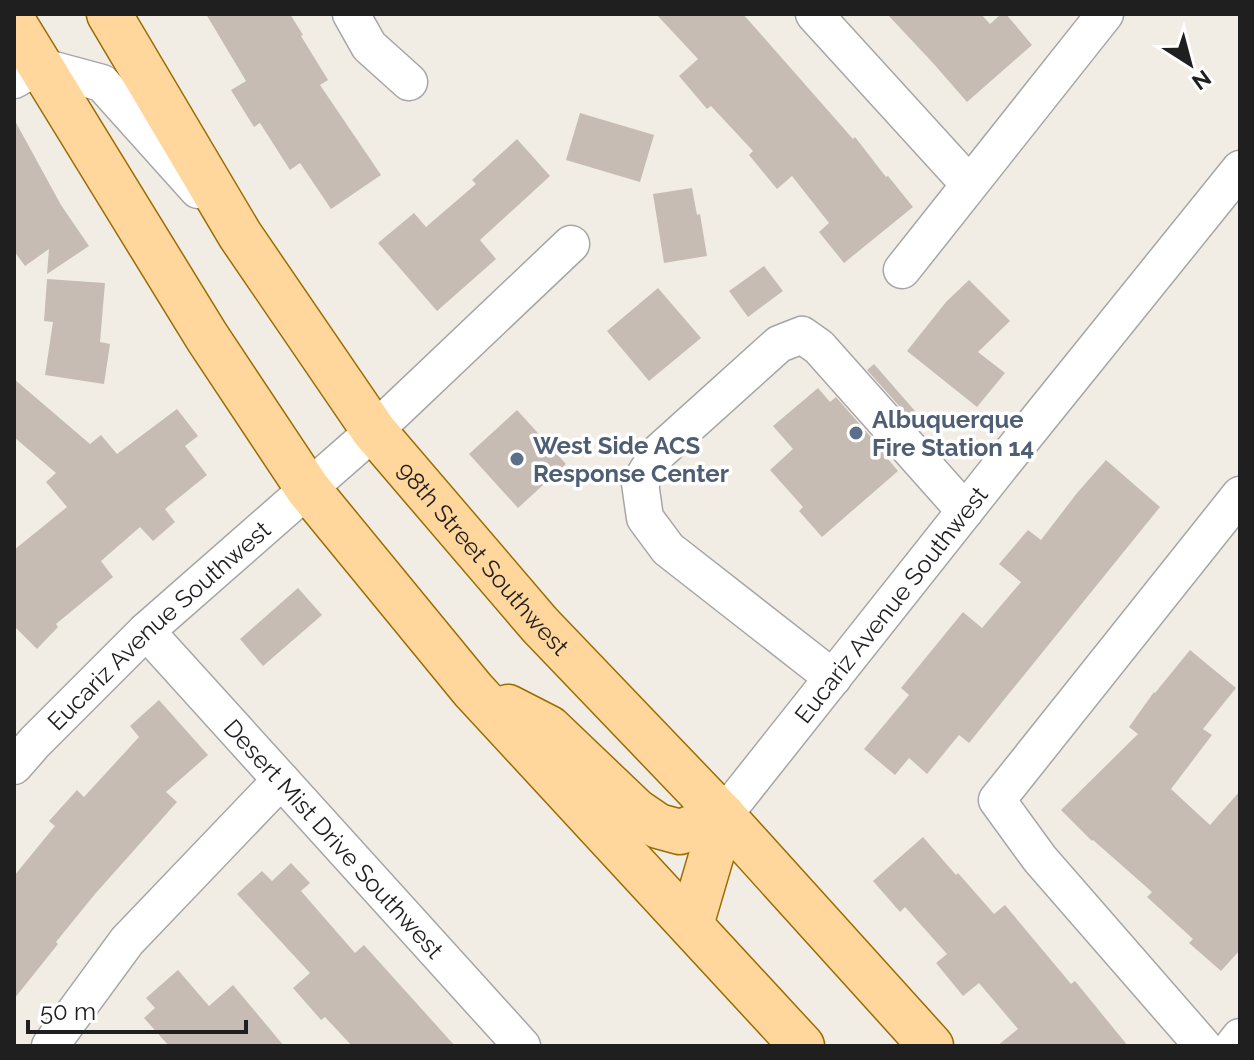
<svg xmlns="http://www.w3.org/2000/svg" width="1254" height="1060" font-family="Raleway,sans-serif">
<rect width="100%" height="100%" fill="#f1ede5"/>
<path fill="#c6bcb4" d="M 206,14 L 290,14 L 303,35 L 301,36 L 328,80 L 320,85 L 381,175 L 331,209 L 300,163 L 290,170 L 260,123 L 254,127 L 231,90 L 246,81 Z
M 656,14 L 743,14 L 853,139 L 855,137 L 886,177 L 888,176 L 913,207 L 844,263 L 819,232 L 829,223 L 792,176 L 777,189 L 749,155 L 753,151 L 711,106 L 707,109 L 679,76 L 698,59 Z
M 887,14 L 981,14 L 990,24 L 1001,14 L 1006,14 L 1032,45 L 967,102 L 933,63 Z
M 580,113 L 654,135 L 640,182 L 566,160 Z
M 14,119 L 61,205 L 89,246 L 47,274 L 49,249 L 25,266 L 14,251 Z
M 517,139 L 550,176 L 480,240 L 496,259 L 437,311 L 378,243 L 414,213 L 426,227 L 476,184 L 472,180 Z
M 692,188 L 697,215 L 700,214 L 707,256 L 664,263 L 653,194 Z
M 764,266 L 783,291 L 748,317 L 729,291 Z
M 47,279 L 105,283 L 100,342 L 110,344 L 104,384 L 45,375 L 53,322 L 44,321 Z
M 969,280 L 1010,321 L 978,352 L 1005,373 L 977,407 L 907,351 L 946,302 Z
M 658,288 L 701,338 L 649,381 L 607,331 Z
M 874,364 L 922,419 L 916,425 L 867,370 Z
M 14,379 L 90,444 L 101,435 L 117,454 L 177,409 L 198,436 L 185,446 L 207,475 L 165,509 L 175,522 L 153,541 L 140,527 L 101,561 L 113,577 L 56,624 L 58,627 L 37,649 L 14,626 L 14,550 L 67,507 L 46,482 L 56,473 L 14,437 Z
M 818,388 L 830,402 L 836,397 L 884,452 L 883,453 L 898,471 L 822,537 L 799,511 L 803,507 L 770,470 L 793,449 L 773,426 Z
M 517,410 L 566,464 L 518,508 L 469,454 Z
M 1106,460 L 1160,507 L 969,743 L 959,735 L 927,774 L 909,758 L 895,775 L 864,749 L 909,695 L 901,688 L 963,612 L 982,628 L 1021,582 L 999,564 L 1028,530 L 1041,540 L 1077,493 Z
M 298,588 L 322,615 L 263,666 L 240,639 Z
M 1190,650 L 1236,688 L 1203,729 L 1212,735 L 1171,789 L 1210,825 L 1240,791 L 1240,950 L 1221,971 L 1189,943 L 1193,939 L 1147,897 L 1152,892 L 1093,840 L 1092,841 L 1061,810 L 1138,734 L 1129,727 L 1154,692 L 1155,693 Z
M 159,700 L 208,755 L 166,792 L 177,802 L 95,894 L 56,942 L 58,944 L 14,999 L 14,876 L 55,826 L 49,821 L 77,790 L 84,797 L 139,737 L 130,726 Z
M 923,837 L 956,875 L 958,873 L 994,914 L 1005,905 L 1071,984 L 1075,981 L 1128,1046 L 997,1046 L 1018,1029 L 979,983 L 963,996 L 936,963 L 947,954 L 905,907 L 900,912 L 873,881 Z
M 291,863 L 310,883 L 301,891 L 355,953 L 364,945 L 455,1046 L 352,1046 L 325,1017 L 321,1020 L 293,988 L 310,973 L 237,894 L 262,871 L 272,881 Z
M 178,970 L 209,1006 L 233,985 L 284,1046 L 169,1046 L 144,1018 L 155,1008 L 146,998 Z"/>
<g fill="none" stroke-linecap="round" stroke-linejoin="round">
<g stroke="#a6a6a6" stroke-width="39">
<g id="minor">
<path d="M 351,14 L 369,46 L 409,82"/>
<path d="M 814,14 L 969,184"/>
<path d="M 14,80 L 39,66 L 102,83 L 198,190"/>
<path d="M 902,270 L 1105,14"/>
<path id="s1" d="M 146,631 L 522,1046"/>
<path d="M 833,678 L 668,549 L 645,518 L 640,483 L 658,453 L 779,344 L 802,335 L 819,347 L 965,511"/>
<path id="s2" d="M 14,766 L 35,742 L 146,631 L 374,431 L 571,244"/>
<path id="s3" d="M 723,816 L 999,468 L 1240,169"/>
<path d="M 50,1046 L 127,941 L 281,780"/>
<path d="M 1203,1046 L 1040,859 L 997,800 L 1240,495"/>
<path d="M 1233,1046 L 1240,1037"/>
</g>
</g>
<g stroke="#9b6c00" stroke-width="47">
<g id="major">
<path id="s4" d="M 109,14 L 240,235 L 374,431 L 540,625 L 723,816 L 931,1046"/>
<path d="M 14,23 L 207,337 L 308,489 L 473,690 L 802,1046"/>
<path d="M 508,707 L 549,728 L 636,811 L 658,826 L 680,832 L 723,816"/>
<path d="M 691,925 L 723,816"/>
</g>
</g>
<use href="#minor" stroke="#fff" stroke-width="36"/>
<use href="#major" stroke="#ffd79c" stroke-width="44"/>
</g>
<g fill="#5c6f8a" stroke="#fff" stroke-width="3">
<circle cx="856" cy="433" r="8"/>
<circle cx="517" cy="459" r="8"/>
</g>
<g text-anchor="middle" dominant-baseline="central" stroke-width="7" stroke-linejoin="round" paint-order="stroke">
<g font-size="24" font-weight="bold" fill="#4e5e75" stroke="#fff" text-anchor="start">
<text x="872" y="419">Albuquerque<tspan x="872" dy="28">Fire Station 14</tspan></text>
<text x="533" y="445">West Side ACS<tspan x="533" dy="28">Response Center</tspan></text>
</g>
<g font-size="24" fill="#1f1f1f" stroke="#fff">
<text stroke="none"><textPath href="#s4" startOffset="662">98th Street Southwest</textPath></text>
<text stroke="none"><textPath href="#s3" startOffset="270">Eucariz Avenue Southwest</textPath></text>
<text stroke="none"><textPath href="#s2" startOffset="202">Eucariz Avenue Southwest</textPath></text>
<text stroke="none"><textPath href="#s1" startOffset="280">Desert Mist Drive Southwest</textPath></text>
</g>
</g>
<rect width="1254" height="1060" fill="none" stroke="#1f1f1f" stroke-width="32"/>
<g transform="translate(1190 64) rotate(144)" stroke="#ffffff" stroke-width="6" paint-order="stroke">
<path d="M0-6L14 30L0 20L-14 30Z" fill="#1f1f1f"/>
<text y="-12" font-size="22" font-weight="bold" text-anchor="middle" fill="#1f1f1f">N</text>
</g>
<path d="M28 1020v12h218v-12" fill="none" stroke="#1f1f1f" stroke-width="4"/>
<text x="40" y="1020" font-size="24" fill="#1f1f1f" stroke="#ffffff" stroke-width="6" paint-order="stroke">50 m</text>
</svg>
